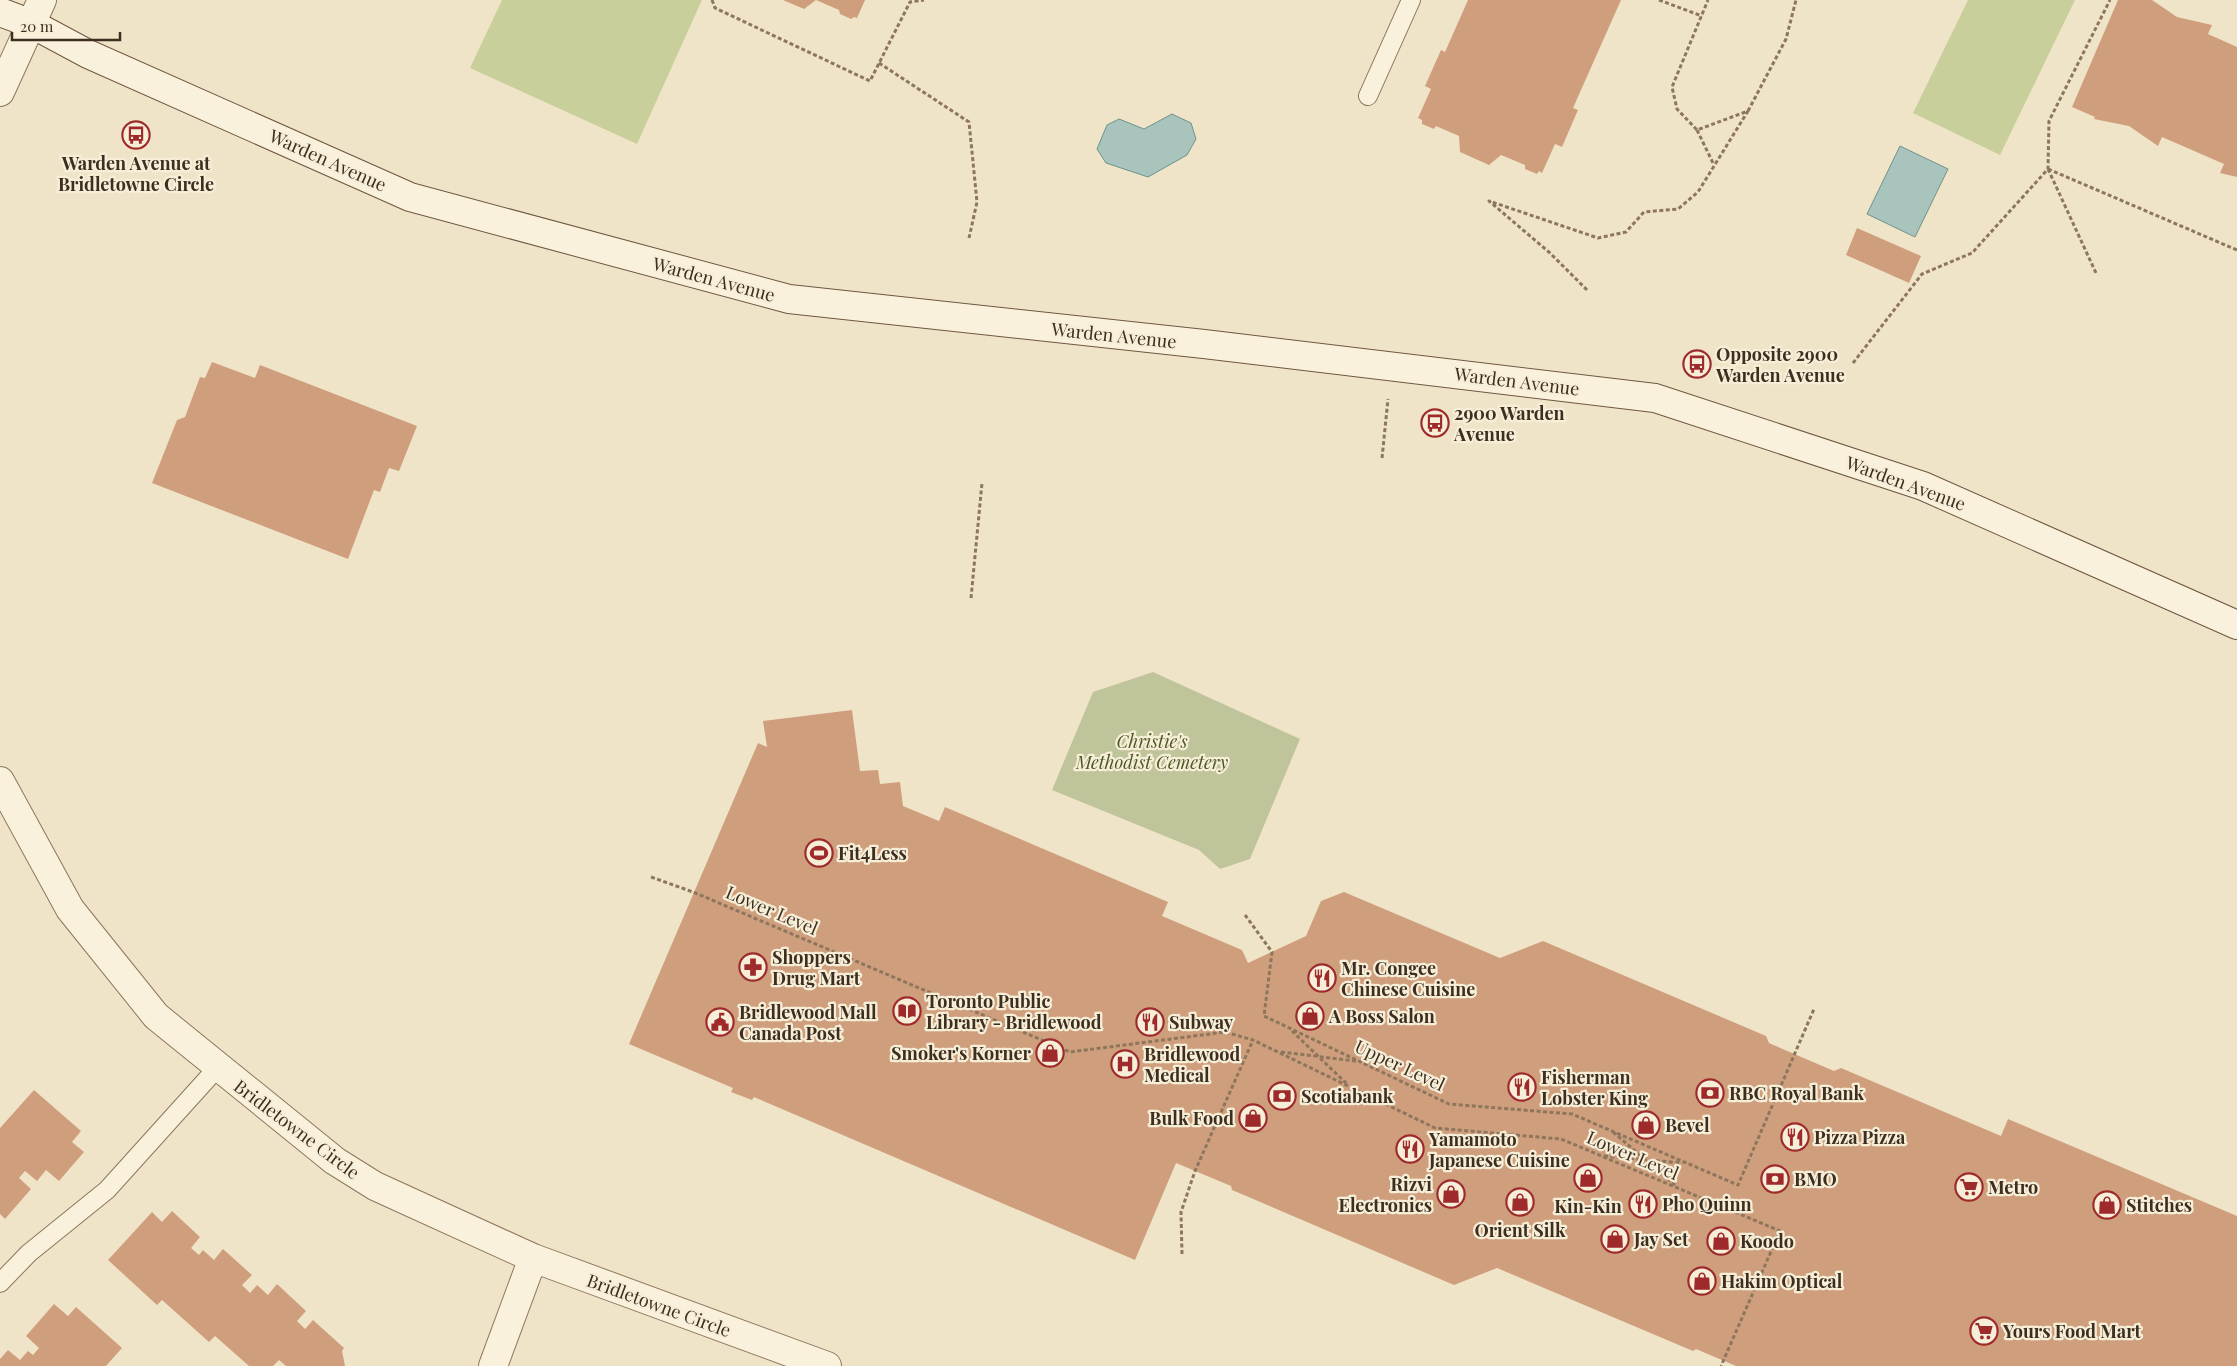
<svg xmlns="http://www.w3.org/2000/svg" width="2237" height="1366" font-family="'Playfair Display',serif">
<rect width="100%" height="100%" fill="#f0e4c8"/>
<path fill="#c9cf9b" d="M 502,0 L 702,0 L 637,144 L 470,68 Z
M 1968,0 L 2075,0 L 2000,155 L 1913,113 Z"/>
<path fill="#bfc49a" d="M 1153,672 L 1300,739 L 1250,859 L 1220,869 L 1199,850 L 1052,790 L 1093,692 Z"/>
<path fill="#a9c4bc" stroke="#6f938a" d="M 1172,114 L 1191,123 L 1196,139 L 1187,155 L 1148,177 L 1106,163 L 1097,149 L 1107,125 L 1119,119 L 1144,129 Z
M 1900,146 L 1948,169 L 1915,237 L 1867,214 Z"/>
<path fill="#cf9f7d" d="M 783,0 L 865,0 L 857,18 L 854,17 L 851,19 L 840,14 L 839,10 L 816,0 L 804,9 Z
M 1468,0 L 1621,0 L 1573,108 L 1578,110 L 1562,147 L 1555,144 L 1542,173 L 1539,171 L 1537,174 L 1525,169 L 1525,165 L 1501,155 L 1489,165 L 1460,152 L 1459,136 L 1436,126 L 1434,129 L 1422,124 L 1422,120 L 1418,118 L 1431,89 L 1425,86 L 1441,50 L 1445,52 Z
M 2118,0 L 2152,0 L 2177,17 L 2212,25 L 2208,34 L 2237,47 L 2237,177 L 2220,173 L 2224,164 L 2162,137 L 2158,146 L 2129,126 L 2094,119 L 2095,117 L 2072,107 Z
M 1857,228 L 1921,256 L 1909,283 L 1846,255 Z
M 212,362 L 255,378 L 260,365 L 417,426 L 399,471 L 389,468 L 380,492 L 374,490 L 348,559 L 152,483 L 177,420 L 185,417 L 200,377 L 205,378 Z
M 852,710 L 860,771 L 878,770 L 880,784 L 900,782 L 903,806 L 939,821 L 945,807 L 1168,902 L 1162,916 L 1242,950 L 1248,963 L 1306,936 L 1321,901 L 1344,892 L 1500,958 L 1543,941 L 1766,1036 L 1769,1043 L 1834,1071 L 1841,1068 L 2001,1136 L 2008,1119 L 2237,1216 L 2237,1366 L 1736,1366 L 1696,1349 L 1693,1351 L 1497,1268 L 1454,1285 L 1232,1190 L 1231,1186 L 1176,1163 L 1135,1260 L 754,1097 L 752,1100 L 731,1092 L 733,1088 L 629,1044 L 758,743 L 767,747 L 763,721 Z
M 34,1090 L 81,1131 L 72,1142 L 84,1152 L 59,1181 L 46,1170 L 37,1181 L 25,1171 L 19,1178 L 31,1189 L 5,1219 L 0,1214 L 0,1128 Z
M 172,1211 L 200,1237 L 191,1248 L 199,1255 L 203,1250 L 214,1260 L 223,1249 L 252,1275 L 242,1285 L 250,1293 L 257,1285 L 268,1295 L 277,1284 L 306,1311 L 297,1321 L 305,1329 L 313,1320 L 344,1348 L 342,1351 L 345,1366 L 286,1366 L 279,1360 L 273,1366 L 249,1366 L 215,1336 L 209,1342 L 162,1300 L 157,1305 L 108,1260 L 152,1212 L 162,1222 Z
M 54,1304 L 68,1316 L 76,1307 L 122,1348 L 106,1366 L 0,1366 L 0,1359 L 8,1350 L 20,1360 L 28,1351 L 33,1355 L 39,1348 L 26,1336 Z"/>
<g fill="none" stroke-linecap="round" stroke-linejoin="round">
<g stroke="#8d765c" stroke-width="20">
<path id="service" d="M 1368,96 L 1411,0
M 0,1283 L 29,1253 L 107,1190 L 218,1067"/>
</g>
<g stroke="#8d765c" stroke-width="30">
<path id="tertiary" d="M 0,92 L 42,0
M 0,781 L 70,909 L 156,1016 L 335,1161 L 375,1186 L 533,1258 L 827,1366
M 493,1366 L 533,1258"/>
</g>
<g stroke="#6f573f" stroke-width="30">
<path id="secondary" d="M 0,12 L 32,24 L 88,54 L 410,197 L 789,299 L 1204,344 L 1655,398 L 1923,486 L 2237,625"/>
</g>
<path stroke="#8d765c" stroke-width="3" stroke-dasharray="4 2.5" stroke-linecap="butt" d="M 712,0 L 715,8 L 870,81 L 910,2 L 924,0
M 1659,0 L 1702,16
M 879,63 L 969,122 L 977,202 L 969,238
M 1748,111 L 1786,39 L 1796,0
M 1697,130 L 1714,165
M 2048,169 L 2237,250
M 2048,169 L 2096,273
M 1587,290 L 1550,253 L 1489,201 L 1598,238 L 1626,232 L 1644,212 L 1678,209 L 1698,192 L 1748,111 L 1697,130 L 1677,109 L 1672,87 L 1708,0
M 1853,363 L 1922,274 L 1972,253 L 2048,169 L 2049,121 L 2110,0
M 1382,458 L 1388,399
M 971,598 L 982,483
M 651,877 L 693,892 L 1070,1052 L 1225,1032 L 1253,1040 L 1435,1128 L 1561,1139 L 1780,1231 L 1721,1366
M 1245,915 L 1272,952 L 1264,1016 L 1449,1104 L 1572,1114 L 1738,1185 L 1814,1009
M 1292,1031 L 1347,1084
M 1281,1052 L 1356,1061
M 1613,1132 L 1675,1185
M 1604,1156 L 1682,1163
M 1182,1254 L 1181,1212 L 1195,1171 L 1253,1040"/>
<use href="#service" stroke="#faf1dc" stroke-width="18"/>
<use href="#tertiary" stroke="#faf1dc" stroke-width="28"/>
<use href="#secondary" stroke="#faf1dc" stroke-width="28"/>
</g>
<defs>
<g id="bus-ring" transform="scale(1.4375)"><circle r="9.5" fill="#f7eed8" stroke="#9e2a2b" stroke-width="1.5"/><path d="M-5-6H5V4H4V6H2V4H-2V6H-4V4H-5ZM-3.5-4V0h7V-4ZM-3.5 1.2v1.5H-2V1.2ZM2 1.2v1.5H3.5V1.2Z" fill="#9e2a2b"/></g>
<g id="stadium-ring" transform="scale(1.4375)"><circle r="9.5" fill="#f7eed8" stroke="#9e2a2b" stroke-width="1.5"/><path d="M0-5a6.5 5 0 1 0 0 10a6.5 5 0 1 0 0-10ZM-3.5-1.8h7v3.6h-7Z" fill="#9e2a2b"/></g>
<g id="pharmacy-ring" transform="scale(1.4375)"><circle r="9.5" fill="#f7eed8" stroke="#9e2a2b" stroke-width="1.5"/><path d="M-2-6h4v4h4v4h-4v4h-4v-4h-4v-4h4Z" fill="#9e2a2b"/></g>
<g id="restaurant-ring" transform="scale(1.4375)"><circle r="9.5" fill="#f7eed8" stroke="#9e2a2b" stroke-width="1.5"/><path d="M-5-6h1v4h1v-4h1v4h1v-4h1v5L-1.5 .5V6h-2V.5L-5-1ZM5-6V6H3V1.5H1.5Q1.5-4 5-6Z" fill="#9e2a2b"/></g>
<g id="library-ring" transform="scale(1.4375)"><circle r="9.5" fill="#f7eed8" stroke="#9e2a2b" stroke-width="1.5"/><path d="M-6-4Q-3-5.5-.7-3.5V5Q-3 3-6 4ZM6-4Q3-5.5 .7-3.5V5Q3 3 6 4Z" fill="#9e2a2b"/></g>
<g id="shop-ring" transform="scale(1.4375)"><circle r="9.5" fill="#f7eed8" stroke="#9e2a2b" stroke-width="1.5"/><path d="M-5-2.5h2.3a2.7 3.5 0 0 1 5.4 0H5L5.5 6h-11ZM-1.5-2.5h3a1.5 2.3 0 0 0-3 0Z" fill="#9e2a2b"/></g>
<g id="civic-ring" transform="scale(1.4375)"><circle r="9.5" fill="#f7eed8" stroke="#9e2a2b" stroke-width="1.5"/><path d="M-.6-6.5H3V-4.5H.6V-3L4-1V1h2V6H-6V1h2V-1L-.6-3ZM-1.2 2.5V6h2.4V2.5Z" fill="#9e2a2b"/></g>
<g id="hospital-ring" transform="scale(1.4375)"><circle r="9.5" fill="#f7eed8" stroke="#9e2a2b" stroke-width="1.5"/><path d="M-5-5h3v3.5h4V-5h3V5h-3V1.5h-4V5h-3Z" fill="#9e2a2b"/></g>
<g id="bank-ring" transform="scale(1.4375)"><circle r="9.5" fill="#f7eed8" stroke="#9e2a2b" stroke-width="1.5"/><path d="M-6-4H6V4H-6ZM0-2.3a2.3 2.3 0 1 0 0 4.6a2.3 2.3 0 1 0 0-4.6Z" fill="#9e2a2b"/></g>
<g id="supermarket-ring" transform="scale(1.4375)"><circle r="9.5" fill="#f7eed8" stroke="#9e2a2b" stroke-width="1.5"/><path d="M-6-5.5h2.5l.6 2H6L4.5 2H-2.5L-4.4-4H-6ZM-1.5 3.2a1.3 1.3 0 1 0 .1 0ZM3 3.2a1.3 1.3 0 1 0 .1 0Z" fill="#9e2a2b"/></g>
</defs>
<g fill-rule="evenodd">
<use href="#bus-ring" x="136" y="135"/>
<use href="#bus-ring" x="1697" y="364"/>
<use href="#bus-ring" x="1435" y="423"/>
<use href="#stadium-ring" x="819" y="853"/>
<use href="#pharmacy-ring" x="753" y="967"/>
<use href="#restaurant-ring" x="1322" y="978"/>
<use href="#library-ring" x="907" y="1011"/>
<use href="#shop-ring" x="1310" y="1016"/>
<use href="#civic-ring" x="720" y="1022"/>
<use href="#restaurant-ring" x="1150" y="1022"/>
<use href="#shop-ring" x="1050" y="1053"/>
<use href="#hospital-ring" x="1125" y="1064"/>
<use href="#restaurant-ring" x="1522" y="1087"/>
<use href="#bank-ring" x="1710" y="1093"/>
<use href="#bank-ring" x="1282" y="1096"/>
<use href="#shop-ring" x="1253" y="1118"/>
<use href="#shop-ring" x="1646" y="1125"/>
<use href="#restaurant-ring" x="1795" y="1137"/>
<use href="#restaurant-ring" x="1410" y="1149"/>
<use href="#shop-ring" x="1588" y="1178"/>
<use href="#bank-ring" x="1775" y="1179"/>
<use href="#supermarket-ring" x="1969" y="1187"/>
<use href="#shop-ring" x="1451" y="1194"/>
<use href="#shop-ring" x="1520" y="1202"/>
<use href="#restaurant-ring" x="1643" y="1204"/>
<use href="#shop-ring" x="2107" y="1205"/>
<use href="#shop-ring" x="1615" y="1239"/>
<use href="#shop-ring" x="1721" y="1241"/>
<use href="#shop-ring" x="1702" y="1281"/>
<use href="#supermarket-ring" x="1984" y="1331"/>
</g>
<g text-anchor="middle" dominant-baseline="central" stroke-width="4.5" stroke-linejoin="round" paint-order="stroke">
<g font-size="18" fill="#3d2e20" stroke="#f7eed8">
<text transform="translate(328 160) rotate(24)">Warden Avenue</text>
<text transform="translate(714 279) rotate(15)">Warden Avenue</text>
<text transform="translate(1114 335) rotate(6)">Warden Avenue</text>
<text transform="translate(1517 381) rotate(7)">Warden Avenue</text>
<text transform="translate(1906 483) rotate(20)">Warden Avenue</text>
<text transform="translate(772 910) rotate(23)">Lower Level</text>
<text transform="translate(1400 1065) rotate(25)">Upper Level</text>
<text transform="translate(297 1129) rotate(37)">Bridletowne Circle</text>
<text transform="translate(1633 1155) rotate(23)">Lower Level</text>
<text transform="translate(659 1305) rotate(20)">Bridletowne Circle</text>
</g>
<g font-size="18" font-weight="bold" fill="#3d2e20" stroke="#f7eed8" text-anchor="start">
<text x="136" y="163" text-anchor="middle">Warden Avenue at<tspan x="136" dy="21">Bridletowne Circle</tspan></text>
<text x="1716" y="354">Opposite 2900<tspan x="1716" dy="21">Warden Avenue</tspan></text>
<text x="1454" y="413">2900 Warden<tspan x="1454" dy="21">Avenue</tspan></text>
<text x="838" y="853">Fit4Less</text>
<text x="772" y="957">Shoppers<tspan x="772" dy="21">Drug Mart</tspan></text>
<text x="1341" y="968">Mr. Congee<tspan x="1341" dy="21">Chinese Cuisine</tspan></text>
<text x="926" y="1001">Toronto Public<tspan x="926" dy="21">Library - Bridlewood</tspan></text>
<text x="739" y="1012">Bridlewood Mall<tspan x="739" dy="21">Canada Post</tspan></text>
<text x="1329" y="1016">A Boss Salon</text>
<text x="1169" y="1022">Subway</text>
<text x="1031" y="1053" text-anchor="end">Smoker's Korner</text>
<text x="1144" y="1054">Bridlewood<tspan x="1144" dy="21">Medical</tspan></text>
<text x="1541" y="1077">Fisherman<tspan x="1541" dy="21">Lobster King</tspan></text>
<text x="1729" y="1093">RBC Royal Bank</text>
<text x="1301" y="1096">Scotiabank</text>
<text x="1234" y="1118" text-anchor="end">Bulk Food</text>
<text x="1665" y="1125">Bevel</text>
<text x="1814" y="1137">Pizza Pizza</text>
<text x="1429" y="1139">Yamamoto<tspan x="1429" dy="21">Japanese Cuisine</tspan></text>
<text x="1794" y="1179">BMO</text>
<text x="1432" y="1184" text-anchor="end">Rizvi<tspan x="1432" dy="21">Electronics</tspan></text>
<text x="1988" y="1187">Metro</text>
<text x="1662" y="1204">Pho Quinn</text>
<text x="2126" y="1205">Stitches</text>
<text x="1588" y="1206" text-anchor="middle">Kin-Kin</text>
<text x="1520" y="1230" text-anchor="middle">Orient Silk</text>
<text x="1634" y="1239">Jay Set</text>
<text x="1740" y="1241">Koodo</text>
<text x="1721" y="1281">Hakim Optical</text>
<text x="2003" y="1331">Yours Food Mart</text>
</g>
<g font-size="18" font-style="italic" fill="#4d5a26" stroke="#f7eed8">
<text x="1152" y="741">Christie's<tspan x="1152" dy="21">Methodist Cemetery</tspan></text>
</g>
</g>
<path d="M12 32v8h108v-8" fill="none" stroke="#3d2e20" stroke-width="2.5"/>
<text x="20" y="32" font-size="15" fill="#3d2e20" stroke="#f7eed8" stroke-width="4" paint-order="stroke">20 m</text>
</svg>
